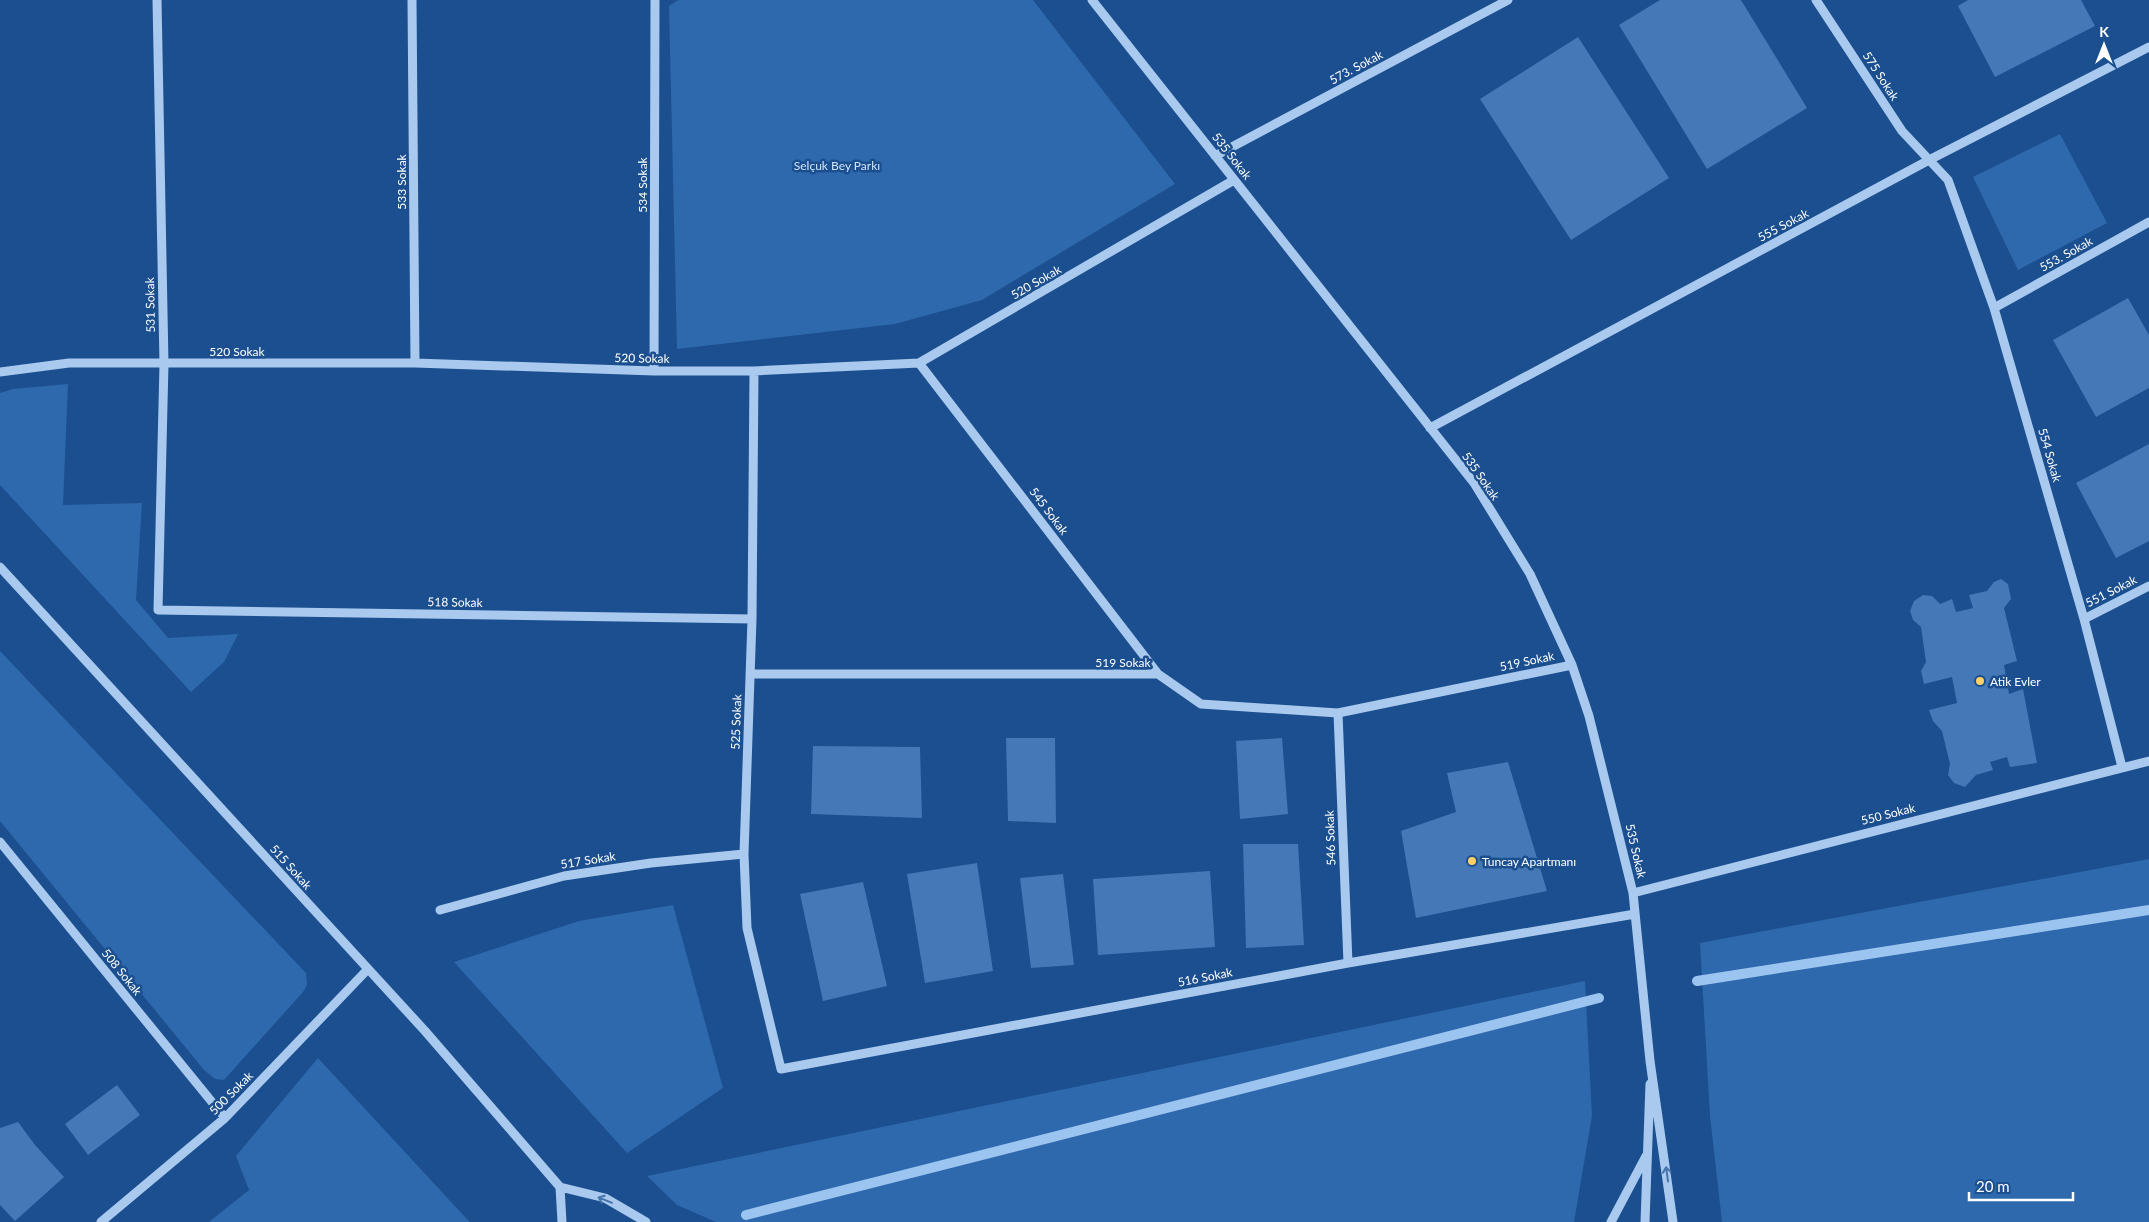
<svg xmlns="http://www.w3.org/2000/svg" width="2149" height="1222" font-family="Lato,sans-serif">
<rect width="100%" height="100%" fill="#1b4f8f"/>
<path fill="#2e69ad" d="M 678,0 L 1033,0 L 1175,184 L 982,300 L 895,324 L 677,349 L 669,6 Z
M 2060,134 L 2107,223 L 2018,270 L 1973,177 Z
M 68,384 L 63,505 L 142,503 L 136,600 L 168,638 L 238,634 L 224,662 L 191,692 L 0,485 L 0,393 L 13,389 Z
M 0,651 L 306,973 L 307,985 L 303,992 L 224,1080 L 215,1079 L 204,1070 L 0,821 Z
M 2149,859 L 2149,1222 L 1722,1222 L 1710,1116 L 1700,943 Z
M 673,905 L 723,1088 L 627,1153 L 454,962 L 579,921 Z
M 1585,981 L 1592,1116 L 1574,1222 L 716,1222 L 677,1205 L 647,1176 Z
M 318,1058 L 465,1217 L 470,1222 L 209,1222 L 249,1190 L 236,1156 Z"/>
<g fill="none" stroke-linecap="round" stroke-linejoin="round">
<path stroke="#9cc4f0" stroke-width="10" d="M 1697,981 L 2149,910
M 746,1215 L 1599,998"/>
</g>
<path fill="#4478b7" d="M 1660,0 L 1741,0 L 1807,108 L 1707,169 L 1619,25 Z
M 1968,0 L 2081,0 L 2095,26 L 1995,77 L 1958,6 Z
M 1578,37 L 1669,178 L 1571,240 L 1480,99 Z
M 2128,298 L 2149,335 L 2149,388 L 2096,417 L 2053,340 Z
M 2149,444 L 2149,541 L 2116,558 L 2076,483 Z
M 2001,579 L 2008,584 L 2011,599 L 2004,608 L 2017,661 L 2004,665 L 2009,694 L 2023,689 L 2037,763 L 2010,767 L 2007,757 L 1990,762 L 1993,770 L 1976,775 L 1965,787 L 1954,783 L 1948,775 L 1950,764 L 1942,731 L 1933,721 L 1929,710 L 1957,703 L 1952,677 L 1924,684 L 1921,671 L 1926,662 L 1921,627 L 1913,620 L 1910,611 L 1914,601 L 1923,595 L 1932,596 L 1940,604 L 1952,599 L 1956,612 L 1973,608 L 1969,595 L 1987,591 L 1994,582 Z
M 1006,738 L 1055,738 L 1056,823 L 1008,821 Z
M 1282,738 L 1288,814 L 1240,819 L 1236,741 Z
M 813,746 L 920,747 L 922,818 L 811,814 Z
M 1508,762 L 1547,891 L 1416,918 L 1401,831 L 1456,812 L 1447,773 Z
M 1243,844 L 1298,844 L 1304,945 L 1246,948 Z
M 977,863 L 993,971 L 925,983 L 907,874 Z
M 1210,871 L 1215,947 L 1098,955 L 1093,879 Z
M 1063,874 L 1074,965 L 1031,968 L 1020,878 Z
M 863,882 L 887,986 L 823,1001 L 800,894 Z
M 117,1085 L 140,1115 L 88,1155 L 65,1124 Z
M 18,1122 L 35,1145 L 64,1177 L 15,1221 L 0,1205 L 0,1128 Z"/>
<g fill="none" stroke-linecap="round" stroke-linejoin="round">
<path stroke="#a9c9ee" stroke-width="9" d="M 157,0 L 164,364 L 158,610 L 752,619
M 412,0 L 415,363
M 1092,0 L 1474,483 L 1530,574 L 1572,665 L 1589,716 L 1633,893 L 1650,1061 L 1673,1222
M 1816,0 L 1902,131 L 1948,180 L 1994,308 L 2084,619 L 2122,767
M 1215,156 L 1508,0
M 1994,308 L 2149,222
M 919,363 L 1158,674
M 654,371 L 655,0
M 754,371 L 752,619 L 744,854 L 747,928 L 781,1069 L 1348,963 L 1635,914
M 0,372 L 69,363 L 415,363 L 654,371 L 754,371 L 919,363 L 1234,180
M 1430,428 L 1931,159 L 2149,47
M 0,567 L 425,1031 L 560,1187
M 2084,619 L 2149,586
M 750,674 L 1158,674 L 1201,704 L 1338,713 L 1572,665
M 1338,713 L 1348,963
M 0,842 L 225,1118
M 1633,893 L 2149,761
M 440,910 L 564,876 L 651,863 L 744,854
M 560,1187 L 605,1198 L 646,1222
M 560,1187 L 562,1222
M 101,1222 L 225,1118 L 368,969
M 1611,1222 L 1646,1156
M 1645,1222 L 1650,1084"/>
</g>
<defs><path id="oneway-shaft" d="M-6 0H5M1.5-3L5.5 0L1.5 3" fill="none" stroke-width="1.6" stroke-linecap="round" stroke-linejoin="round" transform="scale(1.25)"/></defs>
<g stroke="#4674ac">
<use href="#oneway-shaft" transform="translate(1667 1174) rotate(-98)"/>
<use href="#oneway-shaft" transform="translate(605 1200) rotate(-158)"/>
</g>
<g fill="#ffd166" stroke="#1b4f8f" stroke-width="2">
<circle cx="1980" cy="681" r="5"/>
<circle cx="1472" cy="861" r="5"/>
</g>
<g text-anchor="middle" dominant-baseline="central" stroke-width="5" stroke-linejoin="round" paint-order="stroke">
<g font-size="12" fill="#fff" stroke="#1b4f8f">
<text transform="translate(1356 67) rotate(-28)">573. Sokak</text>
<text transform="translate(1881 76) rotate(57)">575 Sokak</text>
<text transform="translate(1232 156) rotate(52)">535 Sokak</text>
<text transform="translate(401 182) rotate(-90)">533 Sokak</text>
<text transform="translate(642 185) rotate(-90)">534 Sokak</text>
<text transform="translate(1783 225) rotate(-28)">555 Sokak</text>
<text transform="translate(2066 254) rotate(-29)">553. Sokak</text>
<text transform="translate(1036 282) rotate(-30)">520 Sokak</text>
<text transform="translate(150 305) rotate(-91)">531 Sokak</text>
<text x="237" y="351">520 Sokak</text>
<text transform="translate(642 358) rotate(1)">520 Sokak</text>
<text transform="translate(2050 455) rotate(74)">554 Sokak</text>
<text transform="translate(1481 476) rotate(55)">535 Sokak</text>
<text transform="translate(1049 511) rotate(53)">545 Sokak</text>
<text transform="translate(2111 591) rotate(-27)">551 Sokak</text>
<text transform="translate(455 602) rotate(1)">518 Sokak</text>
<text transform="translate(1527 661) rotate(-12)">519 Sokak</text>
<text x="1123" y="662">519 Sokak</text>
<text transform="translate(736 722) rotate(-88)">525 Sokak</text>
<text transform="translate(1888 814) rotate(-14)">550 Sokak</text>
<text transform="translate(1330 838) rotate(-92)">546 Sokak</text>
<text transform="translate(1636 851) rotate(77)">535 Sokak</text>
<text transform="translate(588 860) rotate(-9)">517 Sokak</text>
<text transform="translate(291 867) rotate(48)">515 Sokak</text>
<text transform="translate(122 972) rotate(51)">508 Sokak</text>
<text transform="translate(1205 977) rotate(-11)">516 Sokak</text>
<text transform="translate(231 1093) rotate(-45)">500 Sokak</text>
</g>
<g font-size="12" fill="#cfe3fa" stroke="#1b4f8f">
<text x="837" y="165">Selçuk Bey Parkı</text>
</g>
<g font-size="12" fill="#fff" stroke="#1b4f8f" text-anchor="start">
<text x="1990" y="681">Atik Evler</text>
<text x="1482" y="861">Tuncay Apartmanı</text>
</g>
</g>
<g transform="translate(2104 45)" stroke="#1b4f8f" stroke-width="4" paint-order="stroke">
<path d="M0-4L9 19L0 12L-9 19Z" fill="#ffffff"/>
<text y="-8" font-size="14" font-weight="bold" text-anchor="middle" fill="#ffffff">K</text>
</g>
<path d="M1969 1192v8h104v-8" fill="none" stroke="#ffffff" stroke-width="2.5"/>
<text x="1976" y="1192" font-size="15" fill="#ffffff" stroke="#1b4f8f" stroke-width="4" paint-order="stroke">20 m</text>
</svg>
